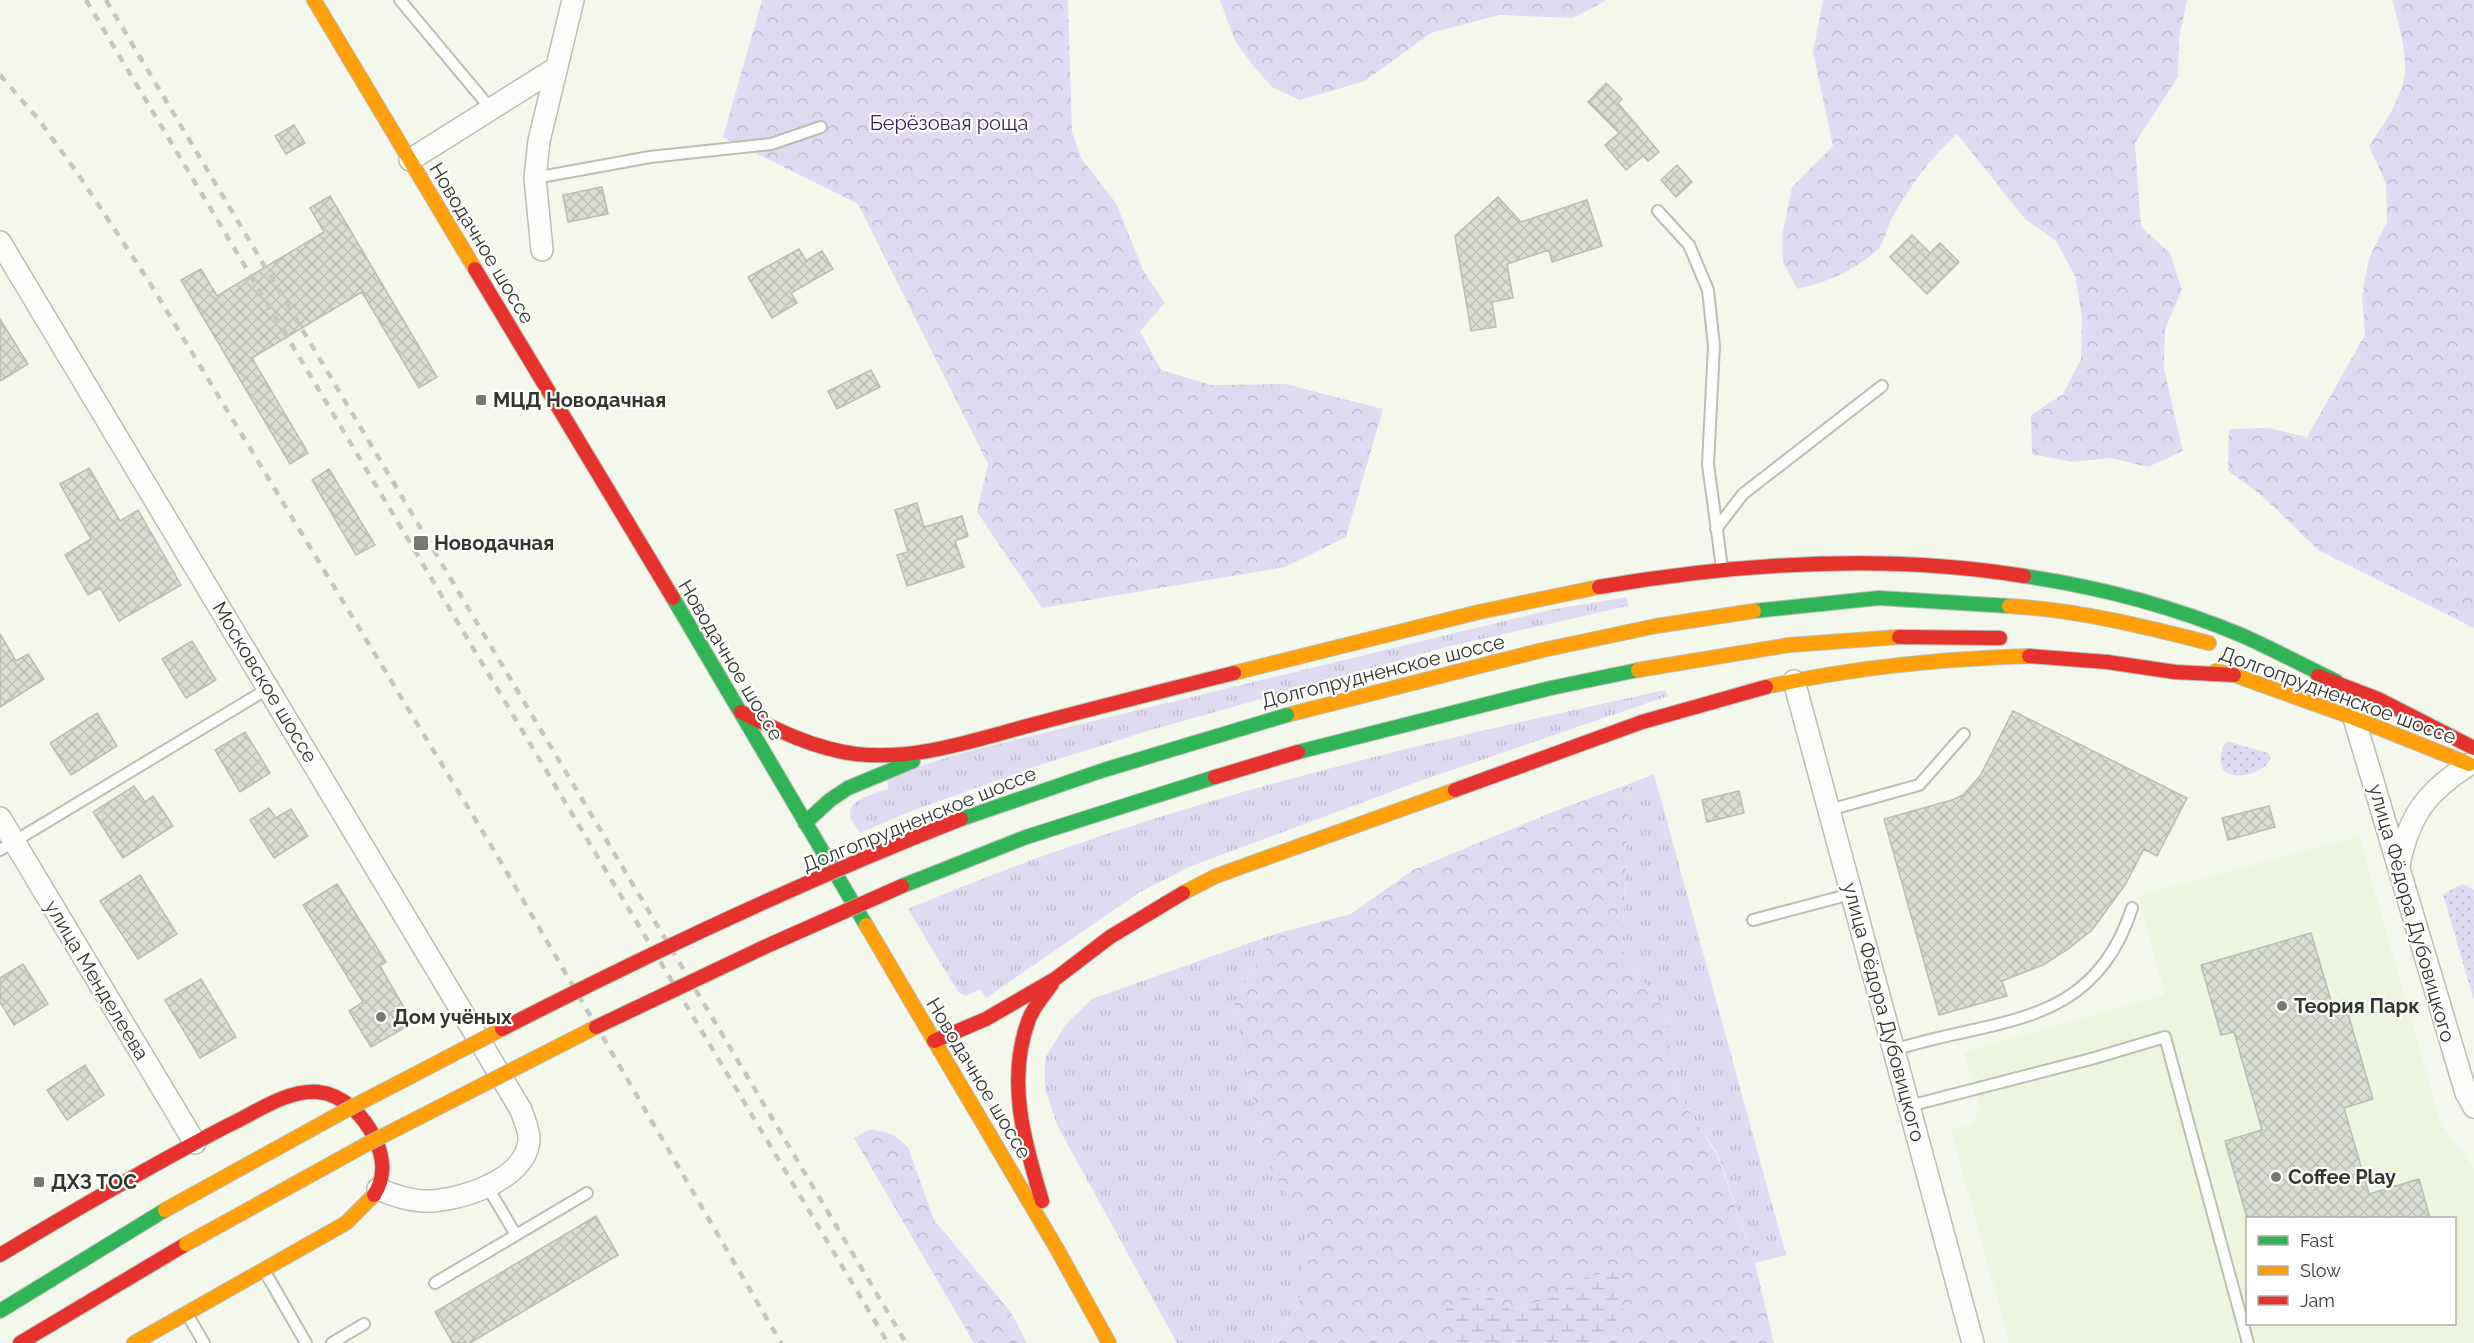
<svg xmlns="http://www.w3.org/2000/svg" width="2474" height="1343" font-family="Raleway,sans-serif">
<defs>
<pattern id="grass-tufts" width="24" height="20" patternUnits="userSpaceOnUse" patternTransform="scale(1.5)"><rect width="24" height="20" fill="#e0daf3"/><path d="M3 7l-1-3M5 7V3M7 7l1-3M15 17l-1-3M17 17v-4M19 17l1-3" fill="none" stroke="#c1bcd1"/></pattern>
<pattern id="forest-crowns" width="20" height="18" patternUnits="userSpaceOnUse" patternTransform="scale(1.5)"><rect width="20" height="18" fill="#e0daf3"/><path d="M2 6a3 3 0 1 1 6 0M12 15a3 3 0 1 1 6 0" fill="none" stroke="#c1bcd1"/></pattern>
<pattern id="wetland-marsh" width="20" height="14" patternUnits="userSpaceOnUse" patternTransform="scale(1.5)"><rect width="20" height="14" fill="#e0daf3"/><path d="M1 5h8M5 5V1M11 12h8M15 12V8" fill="none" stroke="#c1bcd1"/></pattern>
<pattern id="park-dots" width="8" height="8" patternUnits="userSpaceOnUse" patternTransform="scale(1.5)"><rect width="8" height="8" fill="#e0daf3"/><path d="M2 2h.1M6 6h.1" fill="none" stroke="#c1bcd1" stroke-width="1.8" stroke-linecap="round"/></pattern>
<pattern id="building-cross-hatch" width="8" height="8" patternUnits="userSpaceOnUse" patternTransform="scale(1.5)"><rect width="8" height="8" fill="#daded3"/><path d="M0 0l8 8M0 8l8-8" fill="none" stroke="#bcbfb5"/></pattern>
</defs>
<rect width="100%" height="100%" fill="#f4f8ec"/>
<path fill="#edf5df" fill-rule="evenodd" d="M 2359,836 L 2441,1124 L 2474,1168 L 2474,1343 L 2009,1343 L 1951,1130 L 1971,1125 L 1980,1107 L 1964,1052 L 2165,994 L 2138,896 ZM 2248,1218 L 2454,1218 L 2454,1324 L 2248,1324 Z"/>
<path fill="url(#grass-tufts)" d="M 1627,597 L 1628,606 L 1446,647 L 1151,730 L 1043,764 L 914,810 L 860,833 C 857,828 851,821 850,816 C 847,799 877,793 888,789 L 887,776 L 966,752 L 1550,610 Z
M 1665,690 L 1668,696 L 1417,782 L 1189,867 L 1140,892 L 986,998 L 980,989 L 966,996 L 958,992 L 908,909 C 1151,805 1408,746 1665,690 Z
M 1654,774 L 1786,1255 L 1755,1263 L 1718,1155 L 1676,1090 L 1665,1011 L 1622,950 L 1629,784 Z
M 1275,934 L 1234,1002 L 1265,1159 L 1308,1227 L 1299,1305 L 1270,1343 L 1177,1343 L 1058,1127 L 1045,1090 L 1045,1058 L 1066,1024 L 1092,999 Z"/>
<path fill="url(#forest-crowns)" d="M 762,0 L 1068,0 L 1072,132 L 1081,158 L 1116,203 L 1143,270 L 1165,303 L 1140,331 L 1161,370 L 1211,385 L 1285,384 L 1383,409 L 1346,537 L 1285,567 L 1042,608 L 977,512 L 988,464 L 858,204 L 723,137 Z
M 1220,0 L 1607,0 L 1573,18 L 1499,15 L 1431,33 L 1365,81 L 1300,100 L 1272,87 L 1254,67 L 1235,41 Z
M 1823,0 L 2187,0 L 2179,38 L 2178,77 L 2135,143 L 2141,227 L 2170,253 L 2182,290 L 2165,329 L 2164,369 L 2183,451 L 2148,467 L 2111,458 L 2072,462 L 2032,454 L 2031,415 L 2063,394 L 2081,359 L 2082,317 L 2075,276 L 2056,241 L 2025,219 L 1957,134 C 1930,158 1910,186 1892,218 C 1887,228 1884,244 1876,251 C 1854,271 1825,283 1797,289 L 1783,262 L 1782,236 L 1792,187 L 1833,146 L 1813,52 Z
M 2392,0 L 2474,0 L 2474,628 L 2318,550 L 2260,494 L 2228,471 L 2229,429 L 2268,428 L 2307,437 L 2365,335 L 2362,296 L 2369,258 L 2387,222 L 2386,183 L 2369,146 C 2383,125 2398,105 2404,79 C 2409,59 2398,21 2392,0 Z
M 1629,784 L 1622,950 L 1665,1011 L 1676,1090 L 1717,1155 L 1755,1263 L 1774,1343 L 1604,1343 L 1623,1308 L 1581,1279 L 1547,1300 L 1509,1310 L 1445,1310 L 1457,1343 L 1270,1343 L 1299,1305 L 1307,1227 L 1265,1159 L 1234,1002 L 1275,934 L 1351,914 L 1413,870 L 1555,811 Z
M 870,1129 L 892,1134 L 908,1147 L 934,1220 L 1010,1311 L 1027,1343 L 974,1343 L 854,1138 Z"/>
<path fill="url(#wetland-marsh)" d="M 1618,1269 L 1623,1308 L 1604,1343 L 1457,1343 L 1445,1310 L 1478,1288 L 1510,1310 L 1547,1300 L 1581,1279 Z"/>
<path fill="url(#park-dots)" d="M 2230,742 L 2268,753 L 2271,758 C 2264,778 2204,790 2225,743 Z
M 2463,884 L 2474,890 L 2474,1001 L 2443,894 Z"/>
<path fill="url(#building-cross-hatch)" stroke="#b9bdb3" stroke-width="1.5" d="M 1606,83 L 1622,99 L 1618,103 L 1659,152 L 1648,161 L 1643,156 L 1626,170 L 1605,145 L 1619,133 L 1588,102 Z
M 294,125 L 305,143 L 286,154 L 275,136 Z
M 1677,165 L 1692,182 L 1676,197 L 1661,180 Z
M 602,187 L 608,214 L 568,222 L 563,195 Z
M 330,196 L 437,377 L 419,388 L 362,292 L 310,323 L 252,358 L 308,453 L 290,464 L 181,280 L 201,269 L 217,296 L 324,232 L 310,208 Z
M 1498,197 L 1521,222 L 1587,200 L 1602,246 L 1552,262 L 1549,250 L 1507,264 L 1513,298 L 1492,302 L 1496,327 L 1471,331 L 1455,236 Z
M 1912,235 L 1930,253 L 1940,243 L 1959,262 L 1927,294 L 1890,257 Z
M 799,249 L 806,261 L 822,251 L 833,269 L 791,293 L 797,303 L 772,318 L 748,277 Z
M 0,319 L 28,364 L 0,381 Z
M 871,370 L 880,387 L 837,409 L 828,391 Z
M 89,468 L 120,521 L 138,510 L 181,585 L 119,621 L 100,588 L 88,595 L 65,555 L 91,539 L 60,484 Z
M 329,469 L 375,545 L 356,555 L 312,480 Z
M 917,503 L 924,527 L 962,516 L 968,536 L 955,541 L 964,567 L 907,586 L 897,555 L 908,552 L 895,510 Z
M 0,634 L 16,661 L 28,654 L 44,679 L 0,707 Z
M 192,641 L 216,680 L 186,698 L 162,659 Z
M 2013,711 L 2187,798 L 2157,856 L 2144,849 L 2125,885 L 2092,930 L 2067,950 L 2043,965 L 2002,981 L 2007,996 L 1939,1015 L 1884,819 L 1952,800 L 1963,795 L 1980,776 Z
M 97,713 L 117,746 L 71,775 L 50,743 Z
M 245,732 L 270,773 L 240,792 L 215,750 Z
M 134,786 L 145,802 L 153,796 L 173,826 L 123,858 L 93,812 Z
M 1739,791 L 1744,813 L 1707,822 L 1702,800 Z
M 2269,806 L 2275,827 L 2228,840 L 2222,818 Z
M 269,808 L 276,818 L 291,809 L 308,836 L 274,858 L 250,820 Z
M 140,875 L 177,934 L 138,959 L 100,901 Z
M 337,884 L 386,962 L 380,966 L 413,1023 L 371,1047 L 349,1011 L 363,1002 L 303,905 Z
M 2311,933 L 2332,1004 L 2344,1000 L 2373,1099 L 2344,1108 L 2369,1194 L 2419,1179 L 2430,1218 L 2247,1218 L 2225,1141 L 2262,1130 L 2234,1032 L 2221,1035 L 2201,965 Z
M 23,964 L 48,1004 L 14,1025 L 0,1002 L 0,978 Z
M 201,979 L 236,1037 L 200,1058 L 165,1000 Z
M 85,1065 L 104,1095 L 67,1120 L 47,1090 Z
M 596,1216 L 618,1255 L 470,1343 L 453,1343 L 435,1312 Z"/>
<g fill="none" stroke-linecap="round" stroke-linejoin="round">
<g stroke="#babeb4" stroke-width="14">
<path id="lane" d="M 400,0 L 491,109
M 535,178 L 650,157 L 771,144 L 821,127
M 1658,211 L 1689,245 L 1708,290 L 1714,346 L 1708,464 L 1722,568
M 1716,529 L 1743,494 L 1882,386
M 1829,810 L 1919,785 L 1964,734
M 0,850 L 269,688
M 1753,920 L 1851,894
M 1894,1050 C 1996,1017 2093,1030 2132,908
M 1909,1106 L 2091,1059 L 2165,1037 L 2248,1343
M 487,1186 L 516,1235
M 264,1270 L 306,1343
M 435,1283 L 587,1193
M 187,1314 L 204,1343
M 332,1343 L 364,1324"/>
</g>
<g stroke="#babeb4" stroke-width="24">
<path id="street" d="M 410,160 L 556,68
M 0,242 L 521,1110 C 524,1119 530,1132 529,1141 C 525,1181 457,1202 423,1201 C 407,1200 392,1195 378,1189
M 542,250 L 535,178 L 539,141 L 573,0
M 1794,681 L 1973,1343
M 2354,718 L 2466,1093 L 2474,1107
M 0,818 L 195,1143
M 2399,865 C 2409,815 2427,791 2470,764"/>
</g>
<g stroke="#babeb4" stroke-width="16">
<path id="fast" d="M 2024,576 C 2098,587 2172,606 2241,635 C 2273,649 2304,666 2336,681
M 673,598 L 866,925
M 1754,611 L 1879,598 L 2009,606
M 1298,752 L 1551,688 L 1638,670
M 805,823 L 830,800 L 848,788 L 913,761
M 0,1311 L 165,1210"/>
</g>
<g stroke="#babeb4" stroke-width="16">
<path id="slow" d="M 314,0 L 475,269
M 2009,606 C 2077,610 2143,626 2209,643
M 1638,670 L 1789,645 L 1899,637
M 2216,671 L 2234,675 L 2354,718 L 2469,764
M 1234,673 L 1479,612 L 1599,587
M 1766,687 C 1853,667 1940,659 2029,656
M 1287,715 L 1543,650 L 1656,626 L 1754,611
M 1183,893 L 1216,876 L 1455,790
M 866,925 L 1057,1249 L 1109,1343
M 134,1343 L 346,1223 L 374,1195"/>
</g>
<g stroke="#babeb4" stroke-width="16">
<path id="jam" d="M 475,269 L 673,598
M 1599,587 C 1739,563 1884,553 2024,576
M 1899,637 L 2000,638
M 2029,656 L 2107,662 L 2175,672 L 2234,675
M 2318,676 L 2378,699 L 2474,748
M 741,712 C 777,730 815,749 856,754 C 915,761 975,740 1031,725 C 1098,707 1166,690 1234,673
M 1455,790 L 1642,722 L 1766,687
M 934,1041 L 986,1019 L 1055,979 L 1110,937 L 1183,893
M 1042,1201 C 1024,1142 1006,1079 1029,1019 C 1034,1006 1044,995 1052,984
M 0,1255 C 75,1210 151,1165 229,1125 C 255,1113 288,1089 318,1092 C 343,1094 365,1117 375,1139 C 384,1158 386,1176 374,1195
M 20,1343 L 186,1244"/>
</g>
<use href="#lane" stroke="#fdfefc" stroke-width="10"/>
<use href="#street" stroke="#fdfefc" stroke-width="21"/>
<use href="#fast" stroke="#30b455" stroke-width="14"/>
<use href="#slow" stroke="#ff9f0a" stroke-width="14"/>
<use href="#jam" stroke="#e5322d" stroke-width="14"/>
<path stroke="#c6c7c4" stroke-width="4.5" stroke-dasharray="8 8" stroke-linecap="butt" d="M 86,0 L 888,1343
M 106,0 L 906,1343
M 0,75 L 39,120 L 78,174 L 148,280 L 495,852 L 781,1343"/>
<g stroke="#babeb4" stroke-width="16" stroke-linecap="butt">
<path id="fast-bridge" d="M 961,819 L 1104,770 L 1287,715
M 902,886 L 1026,837 L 1215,777"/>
</g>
<g stroke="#babeb4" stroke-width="16" stroke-linecap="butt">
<path id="slow-bridge" d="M 165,1210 L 350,1108 L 502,1029
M 186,1244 L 365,1145 L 596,1027"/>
</g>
<g stroke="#babeb4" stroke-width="16" stroke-linecap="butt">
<path id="jam-bridge" d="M 1215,777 L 1298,752
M 596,1027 L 769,945 L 902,886
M 502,1029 C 652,952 805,880 961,819"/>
</g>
<use href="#fast-bridge" stroke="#30b455" stroke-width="14"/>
<use href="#slow-bridge" stroke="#ff9f0a" stroke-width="14"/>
<use href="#jam-bridge" stroke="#e5322d" stroke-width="14"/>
</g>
<g fill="#777a70" stroke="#fff" stroke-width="2">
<rect x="475" y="394" width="12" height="12" rx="3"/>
<rect x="413" y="535" width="16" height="16" rx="3"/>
<circle cx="2282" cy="1006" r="6"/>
<circle cx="381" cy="1017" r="6"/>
<circle cx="2276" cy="1177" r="6"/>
<rect x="33" y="1176" width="12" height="12" rx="3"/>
</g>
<g text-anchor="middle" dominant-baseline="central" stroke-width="4.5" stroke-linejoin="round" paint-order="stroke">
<g font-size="20" fill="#351d5e" stroke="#fff">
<text x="949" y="123">Берёзовая роща</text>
</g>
<g font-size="20" fill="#33362d" stroke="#fff">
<text transform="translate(482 243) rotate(59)">Новодачное шоссе</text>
<text transform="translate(731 660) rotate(59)">Новодачное шоссе</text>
<text transform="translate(1383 671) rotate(-14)">Долгопрудненское шоссе</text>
<text transform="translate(265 682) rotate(59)">Московское шоссе</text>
<text transform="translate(2338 695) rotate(20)">Долгопрудненское шоссе</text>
<text transform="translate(919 819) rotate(-22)">Долгопрудненское шоссе</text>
<text transform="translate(2412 913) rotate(74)">улица Фёдора Дубовицкого</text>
<text transform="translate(97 980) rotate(59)">улица Менделеева</text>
<text transform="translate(1884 1012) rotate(75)">улица Фёдора Дубовицкого</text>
<text transform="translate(979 1078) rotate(59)">Новодачное шоссе</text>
</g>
<g font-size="20" font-weight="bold" fill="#33362d" stroke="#fff" text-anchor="start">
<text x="493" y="400">МЦД Новодачная</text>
<text x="434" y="543">Новодачная</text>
<text x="2294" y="1006">Теория Парк</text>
<text x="393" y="1017">Дом учёных</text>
<text x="2288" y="1177">Coffee Play</text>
<text x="51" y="1182">ДХЗ ТОС</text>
</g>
</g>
<rect x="2246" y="1217" width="210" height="108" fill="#ffffff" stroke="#adafab" stroke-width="1.5"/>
<rect x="2258" y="1236" width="30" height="9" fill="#30b455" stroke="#adafab" stroke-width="1.5"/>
<text x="2300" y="1247" font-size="18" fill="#33362d">Fast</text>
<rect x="2258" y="1266" width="30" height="9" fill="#ff9f0a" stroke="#adafab" stroke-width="1.5"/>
<text x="2300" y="1277" font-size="18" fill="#33362d">Slow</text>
<rect x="2258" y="1296" width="30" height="9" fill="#e5322d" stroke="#adafab" stroke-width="1.5"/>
<text x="2300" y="1307" font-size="18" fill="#33362d">Jam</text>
</svg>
